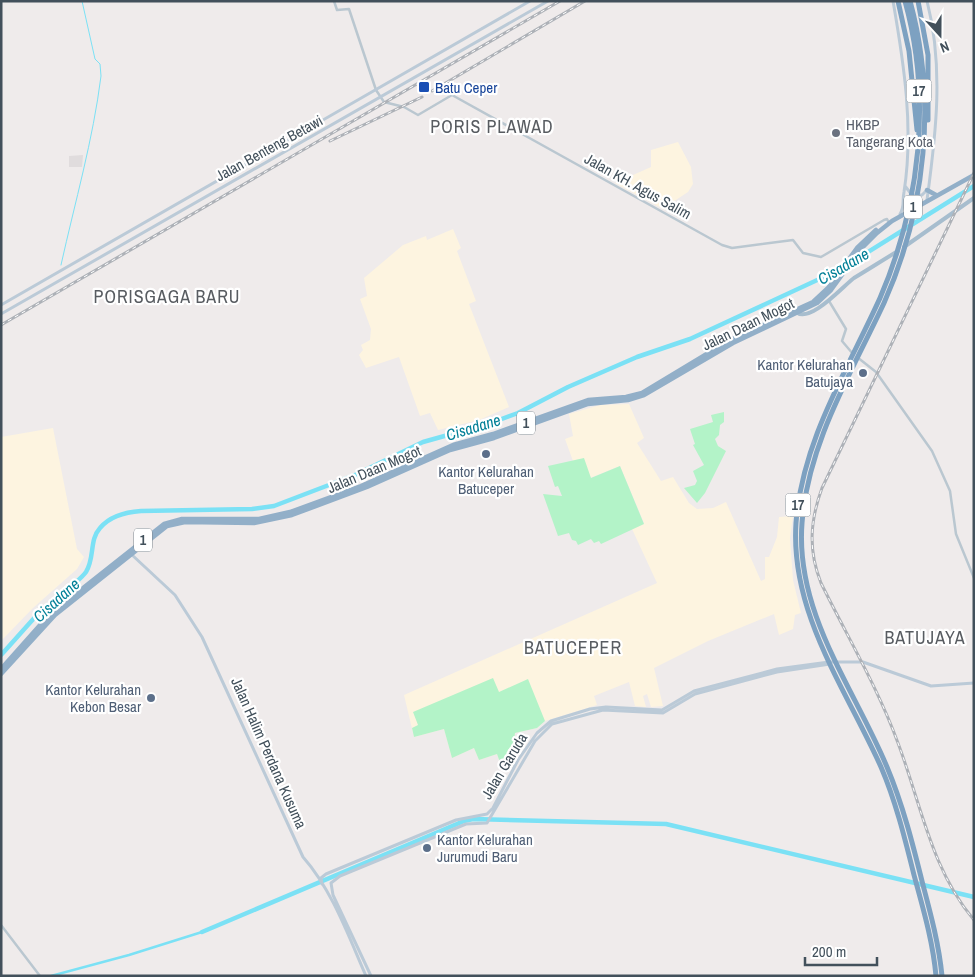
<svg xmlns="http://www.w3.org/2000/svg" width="975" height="977" font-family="'Archivo Narrow',sans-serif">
<rect width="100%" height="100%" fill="#efebeb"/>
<path fill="#fdf4e0" d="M 678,142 L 691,167 L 693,184 L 688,192 L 670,204 L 665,210 L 615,183 L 651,167 L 651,150 Z
M 453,229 L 461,248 L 457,251 L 476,301 L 469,304 L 509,407 L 479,420 L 438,430 L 430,413 L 420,416 L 399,357 L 366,368 L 359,355 L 363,350 L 361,345 L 370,340 L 371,329 L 360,299 L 367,296 L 364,278 L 403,245 L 426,236 L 427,240 Z
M 629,404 L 644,438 L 637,443 L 661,481 L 673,477 L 689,503 L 697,509 L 713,508 L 726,502 L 761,581 L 765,579 L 765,557 L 769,557 L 777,537 L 779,517 L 793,516 L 790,538 L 793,580 L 801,613 L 795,615 L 793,629 L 779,635 L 774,614 L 708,641 L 654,668 L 663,706 L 651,707 L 647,694 L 643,696 L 646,707 L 635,706 L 629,682 L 594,696 L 597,705 L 545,721 L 537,728 L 515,733 L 511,761 L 515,762 L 511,768 L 508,766 L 502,768 L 497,754 L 479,760 L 474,748 L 452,758 L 444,729 L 414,737 L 404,695 L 657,583 L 632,529 L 644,523 L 620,466 L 590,478 L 573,461 L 565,439 L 573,436 L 569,414 L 600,405 Z
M 53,428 L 77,549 L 84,557 L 77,569 L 33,608 L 1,641 L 1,437 Z"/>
<path fill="#e0dcdd" d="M 83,155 L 82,167 L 69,167 L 69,156 Z"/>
<path fill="#b3f3c8" d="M 724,412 L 724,422 L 720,425 L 719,435 L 715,439 L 718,446 L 726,451 L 705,493 L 697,503 L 684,488 L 695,485 L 697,481 L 693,471 L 704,465 L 693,445 L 695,444 L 690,429 L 713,422 L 711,415 Z
M 584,458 L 591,478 L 620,466 L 644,524 L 601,544 L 599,541 L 594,543 L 591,539 L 578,545 L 576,541 L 572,540 L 569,533 L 558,536 L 543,494 L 562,496 L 558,486 L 555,487 L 548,466 Z
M 493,678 L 499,692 L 528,679 L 545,721 L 537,728 L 515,733 L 511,761 L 515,762 L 511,768 L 508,766 L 502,768 L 497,754 L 479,760 L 474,748 L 452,758 L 444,729 L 414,737 L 412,728 L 418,725 L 413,712 Z"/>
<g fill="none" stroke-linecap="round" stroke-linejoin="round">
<path stroke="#7be1f5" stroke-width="1" d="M 61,265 C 75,202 93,140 101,76 L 100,64 L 95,59 L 82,1"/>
<path stroke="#7be1f5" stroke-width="2.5" d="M 51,976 L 129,955 L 202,932"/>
<path stroke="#7be1f5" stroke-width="4.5" d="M 852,262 L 974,186
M 1,655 C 13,642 25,628 37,615 C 49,604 78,583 86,572 C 95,558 89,540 100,528 C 110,516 126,512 141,511 L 252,509 L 274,506 L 355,475 L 423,442 L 491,423 L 518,413 L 568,387 L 637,357 L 690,339 L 841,269
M 202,932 L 464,821 L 473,819 L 666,824 L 974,897"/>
<path stroke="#bac7d0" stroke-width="2.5" d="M 334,1 L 337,10 L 349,9 L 376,90 L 384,102 L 404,107 L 418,115 L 452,95 L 722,245 L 732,248 L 793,240 L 803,253 L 821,257 L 884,220 L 887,219 L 889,223
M 829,301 L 846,329 L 842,341 L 853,354
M 857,357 L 876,372 L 932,451 L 950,491 L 956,534 L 974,578
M 1,925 L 40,976"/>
<path stroke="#bbcad7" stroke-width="3" d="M 893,1 C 904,64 914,129 904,192 C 902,201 905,206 900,214
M 927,1 C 944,67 936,134 927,200
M 905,186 L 912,195 L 922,195 L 927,190
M 1,305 L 530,1
M 1,314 L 548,1
M 131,554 L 175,595 L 202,637 L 303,857 C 332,890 348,935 366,976
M 322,884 L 321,878 L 326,874 L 456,820 L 487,814 L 493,808 L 518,760 L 537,733 L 551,721 L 590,709 L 606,707 L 662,710 L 694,691 L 777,669 L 829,662 L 863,662 L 931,686 L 974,683
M 371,976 L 333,895 L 331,883 L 340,876 L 466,824 L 487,823 L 535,741 L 552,724 L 603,710 L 663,713 L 695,694 L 777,672 L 830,664"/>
<path stroke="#a7bdce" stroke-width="4" d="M 904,247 L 974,198
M 796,312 C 810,324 843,286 854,278 C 869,269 883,260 898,251"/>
<path stroke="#92afc8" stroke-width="4.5" d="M 927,190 L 936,195
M 1,669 L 49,615 L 164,524 L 182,519 L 259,519 L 290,512 L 361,486 L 453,445 L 493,434 L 588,400 L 626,397 L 642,393 L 730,340 L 813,302 L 828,288 L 857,248 L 876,230
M 1,674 L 55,615 L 167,526 L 185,522 L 254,523 L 292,515 L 367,487 L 450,450 L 494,438 L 588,404 L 628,400 L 644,395 L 733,343 L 817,303 L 831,290 L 860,250 L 877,233 L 892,221 L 974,175"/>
<path stroke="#7da1c1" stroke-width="5" d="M 898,1 L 909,51 L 917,130
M 905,1 C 932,99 920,205 880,298 C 847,371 802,441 796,523 C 790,613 846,689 881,767 C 896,802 905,839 914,875 C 923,908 933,942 936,976
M 910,1 C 937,100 926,209 884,303 C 851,374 808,443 802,523 C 795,613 854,688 887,767 C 903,805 913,845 923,885 C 931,915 939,945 942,976
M 918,1 L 928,55 L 928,120"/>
<g stroke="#adb1b7" stroke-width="3">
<path id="rail" d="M 432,91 L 585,1
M 330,141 L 422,97
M 974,173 L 822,488 C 810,521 808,550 821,583 C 847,636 878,688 898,743 C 921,804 931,869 974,920
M 1,325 L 560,1"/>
</g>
<use href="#rail" stroke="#fff" stroke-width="1" stroke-dasharray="4" stroke-linecap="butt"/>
</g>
<rect fill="#1a4fb4" stroke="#fff" stroke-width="2" x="418" y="81" width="12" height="12" rx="2.5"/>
<circle fill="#6b7280" stroke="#fff" stroke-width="2" cx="836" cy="133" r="5"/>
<g fill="#5c6f8a" stroke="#fff" stroke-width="2">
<circle cx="863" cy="373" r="5"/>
<circle cx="486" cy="454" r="5"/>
<circle cx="151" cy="698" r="5"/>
<circle cx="427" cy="848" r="5"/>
</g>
<g text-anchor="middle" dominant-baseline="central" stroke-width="4.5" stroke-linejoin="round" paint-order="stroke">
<g fill="#fff" stroke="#7b848c" stroke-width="1">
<rect x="906.5" y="79.5" width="25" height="23" rx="4"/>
<rect x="904" y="195.5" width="18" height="23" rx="4"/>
<rect x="517" y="411.5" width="18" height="23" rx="4"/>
<rect x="785.5" y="493.5" width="25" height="23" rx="4"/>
<rect x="134" y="528.5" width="18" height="23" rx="4"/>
</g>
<g font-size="14" font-weight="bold" fill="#42505b">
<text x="919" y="91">17</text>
<text x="913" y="207">1</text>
<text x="526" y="423">1</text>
<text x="798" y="505">17</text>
<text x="143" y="540">1</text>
</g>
<g font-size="15" fill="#164399" stroke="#fff" text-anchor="start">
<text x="435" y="87">Batu Ceper</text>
</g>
<g font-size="15" fill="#5b616d" stroke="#fff" text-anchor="start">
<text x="846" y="124">HKBP<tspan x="846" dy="17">Tangerang Kota</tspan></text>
</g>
<g font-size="15" fill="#42505b" stroke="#fff">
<text transform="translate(269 148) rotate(-29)">Jalan Benteng Betawi</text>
<text transform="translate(638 186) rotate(29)">Jalan KH. Agus Salim</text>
<text transform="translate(748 324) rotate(-26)">Jalan Daan Mogot</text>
<text transform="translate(374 469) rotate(-23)">Jalan Daan Mogot</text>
<text transform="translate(269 753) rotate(66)">Jalan Halim Perdana Kusuma</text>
<text transform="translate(504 766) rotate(-59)">Jalan Garuda</text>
</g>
<g font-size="15" fill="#4e5e75" stroke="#fff" text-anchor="end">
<text x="853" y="364">Kantor Kelurahan<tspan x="853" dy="17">Batujaya</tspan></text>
<text x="486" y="471" text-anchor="middle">Kantor Kelurahan<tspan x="486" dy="17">Batuceper</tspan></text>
<text x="141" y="689">Kantor Kelurahan<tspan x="141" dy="17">Kebon Besar</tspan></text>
<text x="437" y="839" text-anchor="start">Kantor Kelurahan<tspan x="437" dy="17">Jurumudi Baru</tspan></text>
</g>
<g font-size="16" font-style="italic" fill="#038098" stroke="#fff">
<text transform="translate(843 266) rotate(-30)">Cisadane</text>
<text transform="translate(473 427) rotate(-17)">Cisadane</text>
<text transform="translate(56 600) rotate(-42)">Cisadane</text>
</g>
<g font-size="18" letter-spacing="1" fill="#585c61" stroke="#fff">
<text x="492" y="126">PORIS PLAWAD</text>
<text x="167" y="296">PORISGAGA BARU</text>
<text x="925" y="637">BATUJAYA</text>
<text x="573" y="647">BATUCEPER</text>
</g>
</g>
<rect width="975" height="977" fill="none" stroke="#42505b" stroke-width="5"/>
<g transform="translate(940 35) rotate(159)" stroke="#ffffff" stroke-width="4" paint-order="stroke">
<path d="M0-4L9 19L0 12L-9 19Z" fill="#42505b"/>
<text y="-8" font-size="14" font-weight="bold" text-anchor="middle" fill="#42505b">N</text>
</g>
<path d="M805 957v8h72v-8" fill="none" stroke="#42505b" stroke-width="2.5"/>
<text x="812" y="957" font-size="15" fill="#42505b" stroke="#ffffff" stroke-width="4" paint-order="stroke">200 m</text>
</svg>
